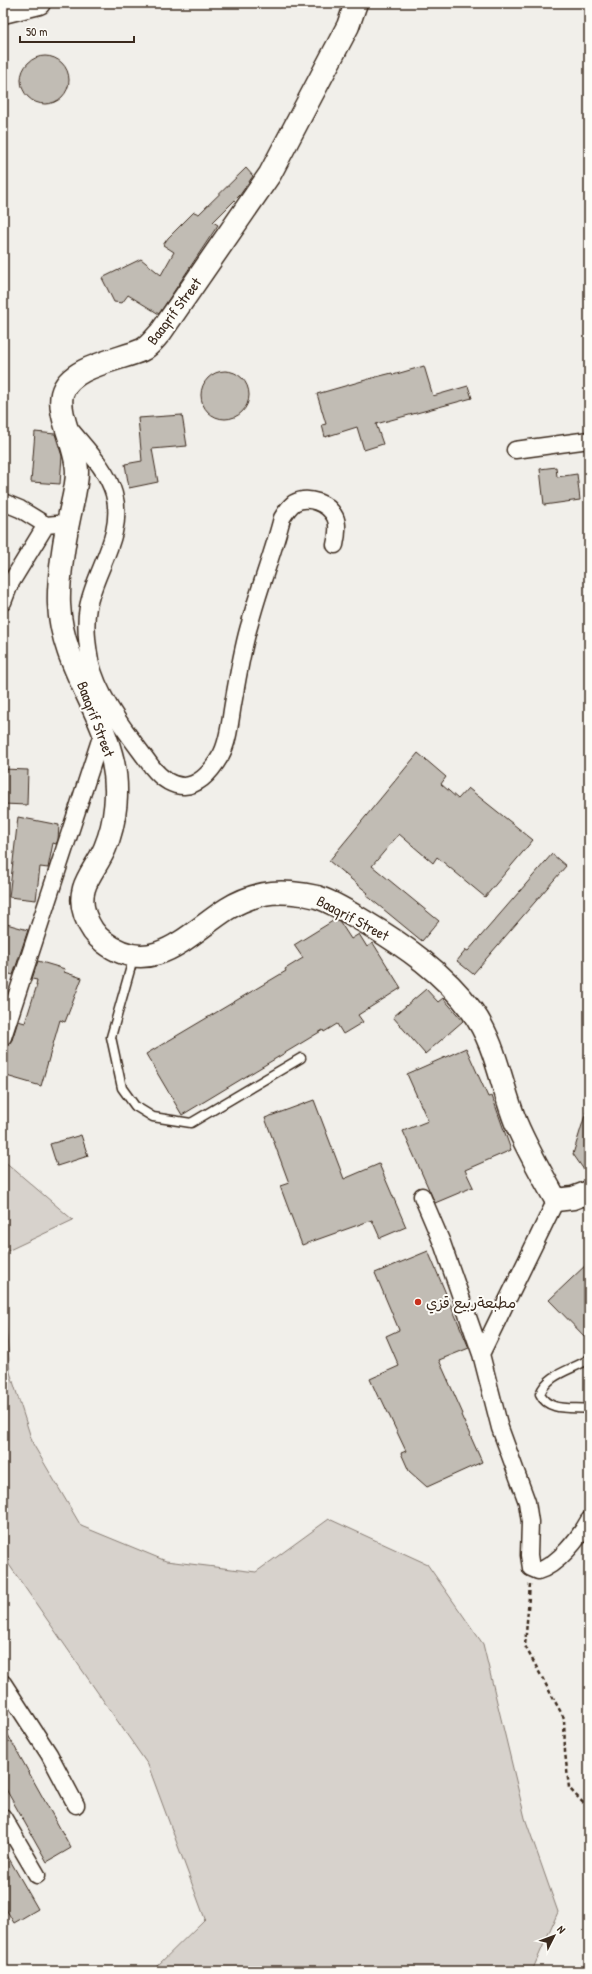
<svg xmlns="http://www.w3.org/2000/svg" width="592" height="1974" font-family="'Patrick Hand','Playpen Sans Arabic',sans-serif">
<rect width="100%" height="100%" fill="#f1efea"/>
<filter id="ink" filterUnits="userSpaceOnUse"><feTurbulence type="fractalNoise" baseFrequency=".025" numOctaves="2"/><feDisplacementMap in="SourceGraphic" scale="8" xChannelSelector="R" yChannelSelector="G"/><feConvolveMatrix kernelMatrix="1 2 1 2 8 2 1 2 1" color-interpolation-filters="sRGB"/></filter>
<g filter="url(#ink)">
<path fill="#d7d2cc" stroke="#897e75" d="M 3,1160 L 73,1220 L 3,1253 Z
M 3,1292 L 10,1372 L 33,1444 L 81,1526 L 166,1561 L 256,1572 L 329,1519 L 427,1564 L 483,1644 L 525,1818 L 558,1912 L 532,1971 L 152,1971 L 205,1919 L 148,1765 L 3,1556 Z"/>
<path fill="#c1bcb4" stroke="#3b2a1e" d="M21 80a24 24 0 1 1 48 0a24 24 0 1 1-48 0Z
M 246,168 L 253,176 L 240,195 L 213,222 L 218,225 L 159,314 L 128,295 L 122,303 L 114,302 L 102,278 L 141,259 L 161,275 L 174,252 L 163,245 L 168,238 L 194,212 L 199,214 Z
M 424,366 L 433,396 L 468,386 L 472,398 L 376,424 L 383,444 L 364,450 L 357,427 L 325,437 L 322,425 L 326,424 L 317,394 L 376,377 L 392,373 L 393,375 Z
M201 395a24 24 0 1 1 48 0a24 24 0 1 1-48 0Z
M 182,415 L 187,446 L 152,449 L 158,482 L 129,488 L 125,464 L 142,461 L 138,418 Z
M 35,432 L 55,434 L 62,456 L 60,484 L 31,482 Z
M 556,467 L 557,477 L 577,474 L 580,500 L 544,505 L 540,469 Z
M 418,753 L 446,777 L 441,784 L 458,799 L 468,788 L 533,840 L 485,897 L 437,857 L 433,863 L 399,834 L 372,866 L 439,921 L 422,941 L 366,895 L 368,893 L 329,861 Z
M 3,769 L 28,770 L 27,805 L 3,804 Z
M 18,817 L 59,825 L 58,840 L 56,844 L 53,843 L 48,868 L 40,867 L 36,900 L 9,897 Z
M 552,854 L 566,866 L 473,974 L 457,961 L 466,950 L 468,951 Z
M 336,919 L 340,922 L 351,939 L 359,934 L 367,947 L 373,943 L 401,988 L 358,1015 L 363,1022 L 343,1034 L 337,1024 L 324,1032 L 323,1030 L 182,1115 L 146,1054 L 286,971 L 285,969 L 303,958 L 294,945 Z
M 3,923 L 28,930 L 13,975 L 3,972 Z
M 38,961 L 65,969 L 64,972 L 82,978 L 65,1022 L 60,1020 L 41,1086 L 3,1075 L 3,1046 L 9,1044 L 12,1040 L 18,1021 L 25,1023 L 37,985 L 36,985 L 37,980 L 32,979 Z
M 426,989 L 438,1002 L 443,998 L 463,1021 L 425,1054 L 393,1017 Z
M 466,1048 L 488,1097 L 492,1096 L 511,1150 L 465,1170 L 473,1187 L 435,1203 L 403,1131 L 428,1121 L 407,1074 Z
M 314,1100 L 344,1179 L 379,1164 L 406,1227 L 380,1238 L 372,1220 L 302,1245 L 280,1186 L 289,1183 L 265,1118 Z
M 586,1112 L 589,1113 L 589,1177 L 573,1154 Z
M 81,1135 L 88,1156 L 57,1166 L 50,1144 Z
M 428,1251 L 469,1348 L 439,1360 L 463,1414 L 461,1415 L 482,1462 L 427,1487 L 409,1471 L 401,1453 L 406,1451 L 381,1398 L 379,1399 L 370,1379 L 399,1366 L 386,1336 L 399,1330 L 375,1273 Z
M 589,1262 L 589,1341 L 549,1300 Z
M 3,1726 L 71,1848 L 47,1862 L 3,1784 Z
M 3,1848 L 38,1909 L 14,1923 L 3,1904 Z"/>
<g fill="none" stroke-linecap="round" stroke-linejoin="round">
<g stroke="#3b2a1e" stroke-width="11">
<path id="lane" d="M 134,956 L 111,1037 L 122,1088 L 135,1106 L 153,1117 L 191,1123 L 301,1058
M 589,1359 C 573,1370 548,1373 540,1394 C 548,1412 572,1407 589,1409"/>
</g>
<g stroke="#3b2a1e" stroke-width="19">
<path id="street" d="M 70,429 C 86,449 107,469 114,494 C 125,535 95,570 88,607 C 85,623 87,644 90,660 C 99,700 129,735 152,767 C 160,777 171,786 184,786 C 201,785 213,769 221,755 C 229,740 230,721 233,704 C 238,677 242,649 250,623 C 259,588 273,554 282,518 C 285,513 289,507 294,503 C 308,495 328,503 335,517 C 339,525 337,536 335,545
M 515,450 L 589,440
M 3,502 L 20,509 L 46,525 L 57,524
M 3,602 L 10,584 L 46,525
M 3,1037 L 103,731
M 422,1196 L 442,1243 L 481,1354 L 556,1200
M 481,1354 L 500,1428 L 527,1502 L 530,1522 L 529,1555 L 531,1568 L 538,1571 C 558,1565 579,1538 589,1520
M 3,1683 L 49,1754 L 76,1805
M 3,1817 L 37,1875"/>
</g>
<g stroke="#3b2a1e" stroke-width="25">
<path id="secondary" d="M 356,3 L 348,26 L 270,174 L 161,332 C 155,338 150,346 142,350 C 120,360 69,366 62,394 C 57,415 77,448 77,472 C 77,487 72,503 69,518 C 64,541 58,581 59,604 C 61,661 101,708 113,762 C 119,789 116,822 105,848 C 95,872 75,886 85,915 C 89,926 94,935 104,942 C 152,979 188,934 227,909 C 238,902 251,897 264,894 C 280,891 302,893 317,897 C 333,902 350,913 365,922 C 405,946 444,973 472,1011 C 496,1043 501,1086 516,1123 C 527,1149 542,1175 556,1200 L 573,1198 L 589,1192
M 3,12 L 39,3"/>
</g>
<path stroke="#3b2a1e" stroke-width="2.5" stroke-dasharray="4 3" stroke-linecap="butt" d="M 530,1584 L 525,1646 L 564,1718 L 565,1752 L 569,1788 L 589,1809"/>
<use href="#lane" stroke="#fdfcf7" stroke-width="8"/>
<use href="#street" stroke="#fdfcf7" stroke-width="16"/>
<use href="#secondary" stroke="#fdfcf7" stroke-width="22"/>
</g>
</g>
<circle fill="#c8321e" stroke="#fdfcf7" stroke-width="1.5" cx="418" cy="1302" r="4"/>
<g text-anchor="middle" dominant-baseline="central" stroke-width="4" stroke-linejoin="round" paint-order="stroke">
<g font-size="15" fill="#3b2a1e" stroke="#fdfcf7">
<text transform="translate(174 311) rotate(-53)">Baaqrif Street</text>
<text transform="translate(96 719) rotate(69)">Baaqrif Street</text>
<text transform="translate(353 918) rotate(28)">Baaqrif Street</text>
</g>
<g font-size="15" fill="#3b2a1e" stroke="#fdfcf7" text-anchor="start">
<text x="426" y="1302">مطبعةربيع قزي</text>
</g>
</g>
<rect width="592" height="1974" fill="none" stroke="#fdfcf7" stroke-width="16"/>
<rect x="8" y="8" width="576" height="1958" fill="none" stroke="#3b2a1e" stroke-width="1.5" filter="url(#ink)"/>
<g transform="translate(554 1936) rotate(48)" stroke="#fdfcf7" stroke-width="3" paint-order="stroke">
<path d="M0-3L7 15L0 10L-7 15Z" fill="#3b2a1e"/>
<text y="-6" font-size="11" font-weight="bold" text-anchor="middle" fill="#3b2a1e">N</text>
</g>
<path d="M20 36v6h114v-6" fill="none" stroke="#3b2a1e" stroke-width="2"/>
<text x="26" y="36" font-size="12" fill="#3b2a1e" stroke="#fdfcf7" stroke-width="3" paint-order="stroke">50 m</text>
</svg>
